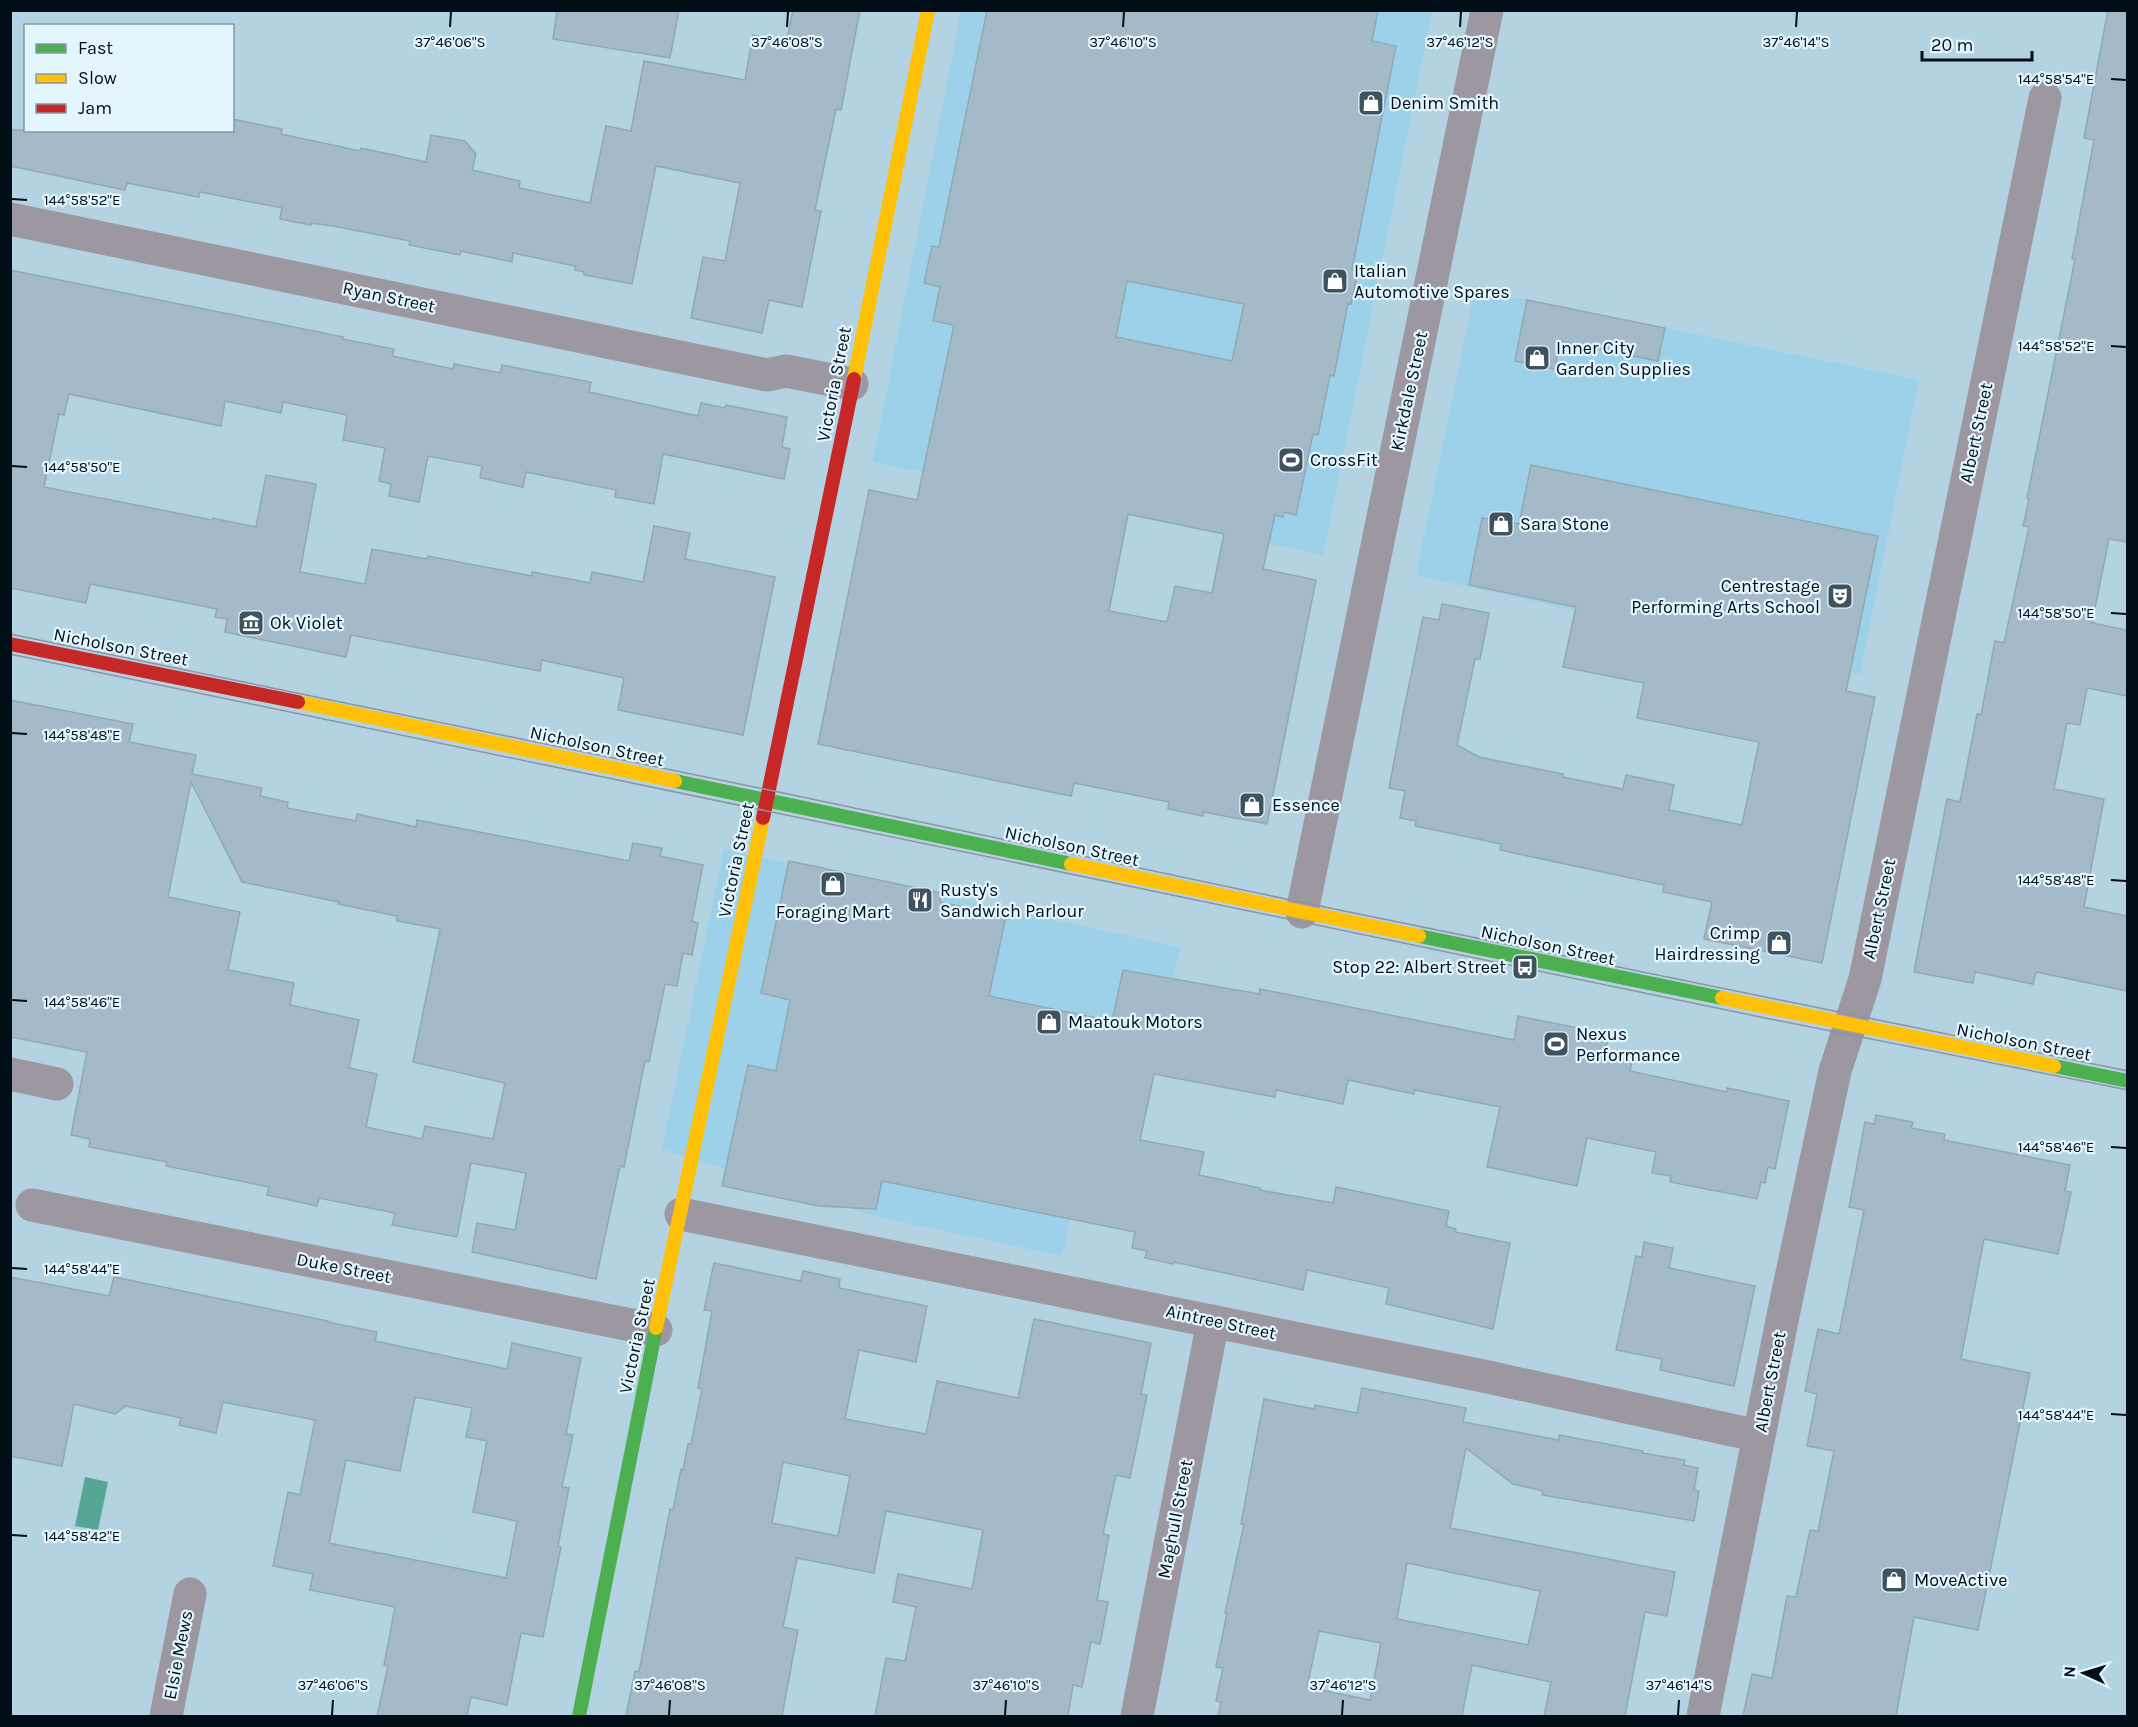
<svg xmlns="http://www.w3.org/2000/svg" width="2138" height="1727" font-family="Karla,sans-serif">
<rect width="100%" height="100%" fill="#b3d3e2"/>
<path fill="#9cd1e9" d="M 961,11 L 1432,11 L 1323,555 L 873,462 Z
M 1475,289 L 1919,380 L 1860,674 L 1416,575 Z
M 724,849 L 1180,947 L 1148,1105 L 1097,1094 L 1062,1256 L 874,1216 L 662,1149 Z"/>
<path fill="#57a594" d="M 85,1477 L 108,1482 L 98,1530 L 75,1526 Z"/>
<path fill="#a4bac8" stroke="#91a8b5" stroke-width="1.5" fill-rule="evenodd" d="M 557,10 L 679,10 L 670,58 L 553,39 Z
M 793,10 L 860,10 L 841,110 L 836,109 L 815,210 L 821,211 L 802,307 L 769,300 L 762,333 L 691,318 L 703,257 L 725,261 L 740,183 L 656,166 L 632,284 L 584,275 L 584,272 L 575,270 L 575,266 L 513,253 L 512,262 L 461,251 L 460,255 L 409,245 L 410,241 L 333,226 L 311,223 L 311,225 L 280,219 L 282,208 L 200,192 L 199,197 L 127,183 L 125,190 L 10,166 L 10,130 L 232,130 L 232,119 L 282,129 L 281,134 L 360,151 L 361,148 L 426,162 L 431,135 L 465,141 L 476,154 L 472,170 L 520,181 L 519,188 L 590,203 L 606,126 L 631,131 L 644,61 L 745,80 L 753,35 L 779,41 L 779,39 L 787,40 Z
M 987,10 L 1378,10 L 1372,41 L 1396,46 L 1352,270 L 1358,271 L 1351,304 L 1348,303 L 1334,376 L 1330,375 L 1318,435 L 1313,434 L 1296,515 L 1284,512 L 1283,517 L 1275,515 L 1263,569 L 1316,580 L 1267,824 L 1203,812 L 1203,816 L 1168,809 L 1169,802 L 1074,783 L 1071,796 L 818,744 L 869,490 L 917,500 L 954,325 L 933,321 L 940,287 L 924,283 L 932,246 L 939,247 ZM 1127,281 L 1244,304 L 1232,361 L 1116,337 ZM 1128,514 L 1224,534 L 1212,593 L 1175,586 L 1167,622 L 1109,611 Z
M 2108,10 L 2127,10 L 2127,542 L 2109,539 L 2092,623 L 2127,630 L 2127,696 L 2087,688 L 2080,725 L 2067,723 L 2054,789 L 2104,799 L 2084,907 L 2127,916 L 2127,991 L 2036,972 L 2033,984 L 1975,972 L 1973,983 L 1914,972 L 1947,799 L 1960,802 L 1977,714 L 1981,715 L 1995,641 L 2004,643 L 2029,527 L 2023,526 L 2029,499 L 2027,498 L 2075,259 L 2072,259 L 2094,140 L 2084,138 Z
M 10,270 L 343,337 L 342,339 L 394,349 L 392,356 L 453,369 L 454,364 L 500,373 L 502,365 L 591,382 L 589,392 L 698,416 L 701,403 L 725,408 L 726,405 L 787,417 L 782,447 L 790,449 L 784,479 L 663,454 L 654,504 L 615,497 L 616,490 L 526,472 L 523,487 L 480,478 L 482,466 L 428,456 L 419,502 L 389,496 L 391,484 L 379,481 L 385,448 L 343,440 L 347,415 L 283,402 L 281,413 L 225,401 L 221,426 L 69,394 L 64,415 L 59,414 L 44,487 L 212,520 L 213,518 L 256,527 L 266,475 L 316,484 L 300,572 L 365,584 L 372,549 L 427,559 L 428,556 L 532,576 L 532,572 L 590,583 L 592,572 L 643,582 L 654,526 L 690,533 L 685,559 L 775,577 L 743,735 L 618,710 L 624,678 L 542,660 L 540,671 L 351,635 L 346,657 L 225,632 L 227,619 L 215,617 L 217,609 L 147,595 L 90,584 L 86,603 L 10,588 Z
M 1527,300 L 1665,328 L 1658,361 L 1560,341 L 1555,369 L 1515,361 Z
M 1531,465 L 1878,536 L 1846,691 L 1875,697 L 1822,963 L 1704,939 L 1712,902 L 1663,892 L 1664,885 L 1500,850 L 1501,844 L 1415,826 L 1416,821 L 1400,818 L 1405,791 L 1389,788 L 1404,709 L 1423,617 L 1439,620 L 1442,604 L 1489,613 L 1480,659 L 1475,659 L 1457,745 L 1479,757 L 1563,774 L 1563,777 L 1623,789 L 1626,775 L 1674,785 L 1669,810 L 1742,825 L 1759,742 L 1637,718 L 1644,683 L 1563,667 L 1576,607 L 1469,585 L 1482,518 L 1519,524 Z
M 10,700 L 133,724 L 129,742 L 196,755 L 192,774 L 262,788 L 260,796 L 288,802 L 287,808 L 356,821 L 357,814 L 416,827 L 417,820 L 629,861 L 633,843 L 662,848 L 660,856 L 703,865 L 692,921 L 698,923 L 692,955 L 683,953 L 677,986 L 665,984 L 649,1062 L 645,1061 L 624,1167 L 620,1166 L 596,1279 L 472,1252 L 477,1223 L 515,1230 L 526,1173 L 471,1163 L 457,1237 L 392,1225 L 395,1213 L 319,1198 L 317,1206 L 267,1195 L 269,1187 L 166,1166 L 167,1162 L 89,1147 L 90,1139 L 71,1135 L 87,1052 L 10,1037 ZM 191,782 L 242,882 L 339,902 L 338,904 L 397,916 L 397,921 L 440,929 L 413,1062 L 505,1083 L 493,1139 L 425,1126 L 422,1139 L 366,1127 L 377,1074 L 349,1068 L 359,1020 L 290,1005 L 294,983 L 228,970 L 240,912 L 168,897 Z
M 789,861 L 941,893 L 940,902 L 1006,916 L 989,996 L 1112,1021 L 1123,970 L 1259,994 L 1260,989 L 1514,1040 L 1518,1016 L 1609,1034 L 1604,1056 L 1632,1062 L 1630,1071 L 1727,1092 L 1727,1088 L 1789,1101 L 1775,1169 L 1768,1167 L 1765,1183 L 1761,1182 L 1757,1199 L 1670,1182 L 1671,1176 L 1652,1173 L 1656,1152 L 1587,1138 L 1577,1186 L 1487,1167 L 1500,1107 L 1415,1090 L 1414,1094 L 1348,1080 L 1343,1104 L 1276,1090 L 1275,1097 L 1154,1074 L 1140,1140 L 1204,1152 L 1199,1175 L 1260,1188 L 1260,1190 L 1333,1203 L 1336,1187 L 1449,1211 L 1446,1226 L 1456,1229 L 1455,1232 L 1510,1243 L 1493,1329 L 1386,1304 L 1389,1288 L 1307,1270 L 1303,1290 L 1174,1262 L 1173,1264 L 1145,1258 L 1147,1251 L 1132,1248 L 1135,1232 L 882,1181 L 876,1209 L 819,1206 L 722,1186 L 748,1065 L 776,1071 L 790,1000 L 761,993 Z
M 1876,1115 L 1913,1122 L 1911,1128 L 1945,1134 L 1944,1140 L 2070,1165 L 2065,1191 L 2071,1192 L 2058,1254 L 1984,1239 L 1961,1359 L 2030,1373 L 1978,1630 L 1914,1617 L 1896,1716 L 1743,1716 L 1752,1674 L 1772,1678 L 1787,1596 L 1796,1597 L 1810,1530 L 1818,1531 L 1834,1451 L 1807,1446 L 1817,1394 L 1805,1391 L 1818,1329 L 1839,1334 L 1864,1210 L 1849,1207 L 1865,1122 L 1874,1124 Z
M 1644,1242 L 1673,1248 L 1669,1268 L 1755,1286 L 1734,1386 L 1660,1370 L 1662,1359 L 1616,1350 L 1636,1256 L 1642,1257 Z
M 714,1263 L 801,1281 L 803,1271 L 840,1279 L 839,1288 L 927,1306 L 916,1362 L 859,1350 L 845,1419 L 926,1434 L 937,1381 L 1018,1398 L 1034,1319 L 1151,1343 L 1141,1394 L 1147,1395 L 1130,1478 L 1116,1475 L 1103,1534 L 1109,1535 L 1097,1600 L 1108,1602 L 1100,1644 L 1091,1642 L 1082,1687 L 1073,1685 L 1068,1716 L 875,1716 L 886,1658 L 905,1661 L 916,1607 L 893,1602 L 898,1574 L 972,1589 L 983,1530 L 886,1511 L 874,1573 L 797,1558 L 783,1627 L 798,1630 L 782,1716 L 626,1716 L 635,1671 L 639,1672 L 670,1509 L 673,1510 L 681,1469 L 683,1470 L 688,1444 L 691,1444 L 702,1389 L 698,1388 L 712,1311 L 704,1310 ZM 783,1462 L 850,1476 L 838,1536 L 772,1523 Z
M 10,1277 L 109,1296 L 114,1277 L 328,1321 L 328,1322 L 377,1332 L 375,1341 L 507,1369 L 512,1343 L 581,1358 L 566,1434 L 573,1435 L 562,1487 L 569,1488 L 558,1546 L 561,1547 L 543,1637 L 521,1633 L 507,1705 L 471,1697 L 467,1716 L 377,1716 L 388,1666 L 384,1665 L 395,1607 L 310,1590 L 313,1574 L 273,1566 L 288,1492 L 300,1495 L 315,1420 L 223,1402 L 216,1433 L 179,1425 L 181,1418 L 126,1406 L 115,1414 L 74,1404 L 62,1466 L 10,1456 ZM 415,1397 L 472,1408 L 466,1437 L 487,1441 L 473,1512 L 517,1521 L 506,1578 L 329,1543 L 346,1460 L 400,1471 Z
M 1362,1388 L 1466,1408 L 1463,1422 L 1559,1440 L 1559,1435 L 1643,1451 L 1642,1453 L 1685,1460 L 1684,1465 L 1698,1468 L 1694,1490 L 1699,1491 L 1694,1521 L 1542,1495 L 1543,1491 L 1513,1484 L 1466,1448 L 1450,1528 L 1675,1572 L 1667,1616 L 1645,1612 L 1625,1716 L 1544,1716 L 1551,1682 L 1472,1665 L 1462,1716 L 1218,1716 L 1221,1702 L 1216,1701 L 1223,1668 L 1216,1667 L 1227,1613 L 1225,1613 L 1244,1524 L 1241,1524 L 1264,1399 L 1314,1409 L 1315,1405 L 1357,1413 ZM 1407,1563 L 1540,1591 L 1528,1645 L 1397,1619 ZM 1319,1631 L 1381,1643 L 1370,1700 L 1307,1687 Z"/>
<g fill="none" stroke-linecap="round" stroke-linejoin="round">
<path stroke="#9d97a2" stroke-width="33" d="M 10,219 L 767,375 L 786,371 L 852,384
M 1302,912 L 1487,10
M 10,1074 L 57,1084
M 32,1205 L 656,1330
M 681,1214 L 1488,1377 L 1759,1436
M 166,1716 L 190,1594
M 1137,1716 L 1213,1321
M 1703,1716 L 1785,1306 L 1835,1071 L 1865,979 L 2045,98"/>
<path stroke="#4caf50" stroke-width="14" d="M 675,781 L 1071,864
M 1419,936 L 1722,998
M 2054,1066 L 2128,1081
M 579,1716 L 656,1328"/>
<path stroke="#ffc107" stroke-width="14" d="M 854,379 L 928,10
M 298,702 L 675,781
M 1071,864 L 1419,936
M 1722,998 L 2054,1066
M 656,1328 L 763,818"/>
<path stroke="#c62828" stroke-width="14" d="M 10,644 L 298,702
M 763,818 L 854,379"/>
<path stroke="#8d94a0" stroke-width="1.5" d="M 10,634 L 769,790 L 1305,903 L 2128,1071
M 10,654 L 1770,1019 L 2128,1090"/>
</g>
<path fill="none" stroke="#000e18" stroke-width="2" d="M 450,27 L 451,12M 787,27 L 788,12M 1123,27 L 1124,12M 1460,27 L 1461,12M 1796,27 L 1797,12M 2111,79 L 2126,80M 12,199 L 27,200M 2111,346 L 2126,347M 12,466 L 27,467M 2111,613 L 2126,614M 12,733 L 27,734M 2111,880 L 2126,881M 12,1000 L 27,1001M 2111,1147 L 2126,1148M 12,1268 L 27,1269M 2111,1414 L 2126,1415M 12,1535 L 27,1536M 332,1715 L 333,1700M 669,1715 L 670,1700M 1005,1715 L 1006,1700M 1342,1715 L 1343,1700M 1678,1715 L 1679,1700"/>
<defs>
<g id="shop-square" transform="scale(1.35)"><rect x="-9" y="-9" width="18" height="18" rx="4" fill="#3f535f" stroke="#e3f5fd"/><path d="M-5-2.5h2.3a2.7 3.5 0 0 1 5.4 0H5L5.5 6h-11ZM-1.5-2.5h3a1.5 2.3 0 0 0-3 0Z" fill="#fff"/></g>
<g id="stadium-square" transform="scale(1.35)"><rect x="-9" y="-9" width="18" height="18" rx="4" fill="#3f535f" stroke="#e3f5fd"/><path d="M0-5a6.5 5 0 1 0 0 10a6.5 5 0 1 0 0-10ZM-3.5-1.8h7v3.6h-7Z" fill="#fff"/></g>
<g id="theatre-square" transform="scale(1.35)"><rect x="-9" y="-9" width="18" height="18" rx="4" fill="#3f535f" stroke="#e3f5fd"/><path d="M-5-5.5Q0-4 5-5.5V0Q5 5 0 6Q-5 5-5 0ZM-3.3-2.5H-1v1.5H-3.3ZM1-2.5H3.3v1.5H1ZM-2.8 1Q0 5.5 2.8 1Z" fill="#fff"/></g>
<g id="museum-square" transform="scale(1.35)"><rect x="-9" y="-9" width="18" height="18" rx="4" fill="#3f535f" stroke="#e3f5fd"/><path d="M0-6L6-3V-2H-6V-3ZM-5-1h2V3h-2ZM-1-1h2V3h-2ZM3-1h2V3H3ZM-6 4H6V6H-6Z" fill="#fff"/></g>
<g id="restaurant-square" transform="scale(1.35)"><rect x="-9" y="-9" width="18" height="18" rx="4" fill="#3f535f" stroke="#e3f5fd"/><path d="M-5-6h1v4h1v-4h1v4h1v-4h1v5L-1.5 .5V6h-2V.5L-5-1ZM5-6V6H3V1.5H1.5Q1.5-4 5-6Z" fill="#fff"/></g>
<g id="bus-square" transform="scale(1.35)"><rect x="-9" y="-9" width="18" height="18" rx="4" fill="#3f535f" stroke="#e3f5fd"/><path d="M-5-6H5V4H4V6H2V4H-2V6H-4V4H-5ZM-3.5-4V0h7V-4ZM-3.5 1.2v1.5H-2V1.2ZM2 1.2v1.5H3.5V1.2Z" fill="#fff"/></g>
</defs>
<g fill-rule="evenodd">
<use href="#shop-square" x="1371" y="103"/>
<use href="#shop-square" x="1335" y="281"/>
<use href="#shop-square" x="1537" y="358"/>
<use href="#stadium-square" x="1291" y="460"/>
<use href="#shop-square" x="1501" y="524"/>
<use href="#theatre-square" x="1840" y="596"/>
<use href="#museum-square" x="251" y="623"/>
<use href="#shop-square" x="1252" y="805"/>
<use href="#shop-square" x="833" y="884"/>
<use href="#restaurant-square" x="920" y="900"/>
<use href="#shop-square" x="1779" y="943"/>
<use href="#bus-square" x="1525" y="967"/>
<use href="#shop-square" x="1049" y="1022"/>
<use href="#stadium-square" x="1556" y="1044"/>
<use href="#shop-square" x="1894" y="1580"/>
</g>
<g text-anchor="middle" dominant-baseline="central" stroke-width="4.5" stroke-linejoin="round" paint-order="stroke">
<g font-size="18" fill="#000e18" stroke="#e3f5fd" text-anchor="start">
<text x="1390" y="103">Denim Smith</text>
<text x="1354" y="271">Italian<tspan x="1354" dy="21">Automotive Spares</tspan></text>
<text x="1556" y="348">Inner City<tspan x="1556" dy="21">Garden Supplies</tspan></text>
<text x="1310" y="460">CrossFit</text>
<text x="1520" y="524">Sara Stone</text>
<text x="1820" y="586" text-anchor="end">Centrestage<tspan x="1820" dy="21">Performing Arts School</tspan></text>
<text x="270" y="623">Ok Violet</text>
<text x="1272" y="805">Essence</text>
<text x="940" y="890">Rusty's<tspan x="940" dy="21">Sandwich Parlour</tspan></text>
<text x="833" y="912" text-anchor="middle">Foraging Mart</text>
<text x="1760" y="933" text-anchor="end">Crimp<tspan x="1760" dy="21">Hairdressing</tspan></text>
<text x="1506" y="967" text-anchor="end">Stop 22: Albert Street</text>
<text x="1068" y="1022">Maatouk Motors</text>
<text x="1576" y="1034">Nexus<tspan x="1576" dy="21">Performance</tspan></text>
<text x="1914" y="1580">MoveActive</text>
</g>
<g font-size="18" fill="#000e18" stroke="#e3f5fd">
<text transform="translate(389 297) rotate(12)">Ryan Street</text>
<text transform="translate(834 384) rotate(-79)">Victoria Street</text>
<text transform="translate(1409 391) rotate(-78)">Kirkdale Street</text>
<text transform="translate(1976 433) rotate(-78)">Albert Street</text>
<text transform="translate(121 647) rotate(11)">Nicholson Street</text>
<text transform="translate(597 746) rotate(12)">Nicholson Street</text>
<text transform="translate(1072 846) rotate(12)">Nicholson Street</text>
<text transform="translate(736 860) rotate(-78)">Victoria Street</text>
<text transform="translate(1879 909) rotate(-78)">Albert Street</text>
<text transform="translate(1548 945) rotate(12)">Nicholson Street</text>
<text transform="translate(2024 1042) rotate(11)">Nicholson Street</text>
<text transform="translate(344 1268) rotate(11)">Duke Street</text>
<text transform="translate(1221 1322) rotate(12)">Aintree Street</text>
<text transform="translate(637 1336) rotate(-78)">Victoria Street</text>
<text transform="translate(1770 1382) rotate(-79)">Albert Street</text>
<text transform="translate(1175 1519) rotate(-79)">Maghull Street</text>
<text transform="translate(178 1655) rotate(-79)">Elsie Mews</text>
</g>
</g>
<g font-size="15" text-anchor="middle" fill="#000e18" stroke="#e3f5fd" stroke-width="4.5" stroke-linejoin="round" paint-order="stroke">
<text x="450" y="47">37°46'06"S</text>
<text x="787" y="47">37°46'08"S</text>
<text x="1123" y="47">37°46'10"S</text>
<text x="1460" y="47">37°46'12"S</text>
<text x="1796" y="47">37°46'14"S</text>
<text x="2056" y="84">144°58'54"E</text>
<text x="82" y="205">144°58'52"E</text>
<text x="2056" y="351">144°58'52"E</text>
<text x="82" y="472">144°58'50"E</text>
<text x="2056" y="618">144°58'50"E</text>
<text x="82" y="740">144°58'48"E</text>
<text x="2056" y="885">144°58'48"E</text>
<text x="82" y="1007">144°58'46"E</text>
<text x="2056" y="1152">144°58'46"E</text>
<text x="82" y="1274">144°58'44"E</text>
<text x="2056" y="1420">144°58'44"E</text>
<text x="82" y="1541">144°58'42"E</text>
<text x="333" y="1690">37°46'06"S</text>
<text x="670" y="1690">37°46'08"S</text>
<text x="1006" y="1690">37°46'10"S</text>
<text x="1343" y="1690">37°46'12"S</text>
<text x="1679" y="1690">37°46'14"S</text>
</g>
<rect width="2138" height="1727" fill="none" stroke="#000e18" stroke-width="24"/>
<rect x="24" y="24" width="210" height="108" fill="#e3f5fd" stroke="#8899a1" stroke-width="1.5"/>
<rect x="36" y="44" width="30" height="9" fill="#4caf50" stroke="#8899a1" stroke-width="1.5"/>
<text x="78" y="54" font-size="18" fill="#000e18">Fast</text>
<rect x="36" y="74" width="30" height="9" fill="#ffc107" stroke="#8899a1" stroke-width="1.5"/>
<text x="78" y="84" font-size="18" fill="#000e18">Slow</text>
<rect x="36" y="104" width="30" height="9" fill="#c62828" stroke="#8899a1" stroke-width="1.5"/>
<text x="78" y="114" font-size="18" fill="#000e18">Jam</text>
<g transform="translate(2084 1673) rotate(274)" stroke="#e3f5fd" stroke-width="4.5" paint-order="stroke">
<path d="M0-4.5L10 22L0 15L-10 22Z" fill="#000e18"/>
<text y="-9" font-size="16" font-weight="bold" text-anchor="middle" fill="#000e18">N</text>
</g>
<path d="M1922 51v9h110v-9" fill="none" stroke="#000e18" stroke-width="3"/>
<text x="1931" y="51" font-size="18" fill="#000e18" stroke="#e3f5fd" stroke-width="4.5" paint-order="stroke">20 m</text>
</svg>
